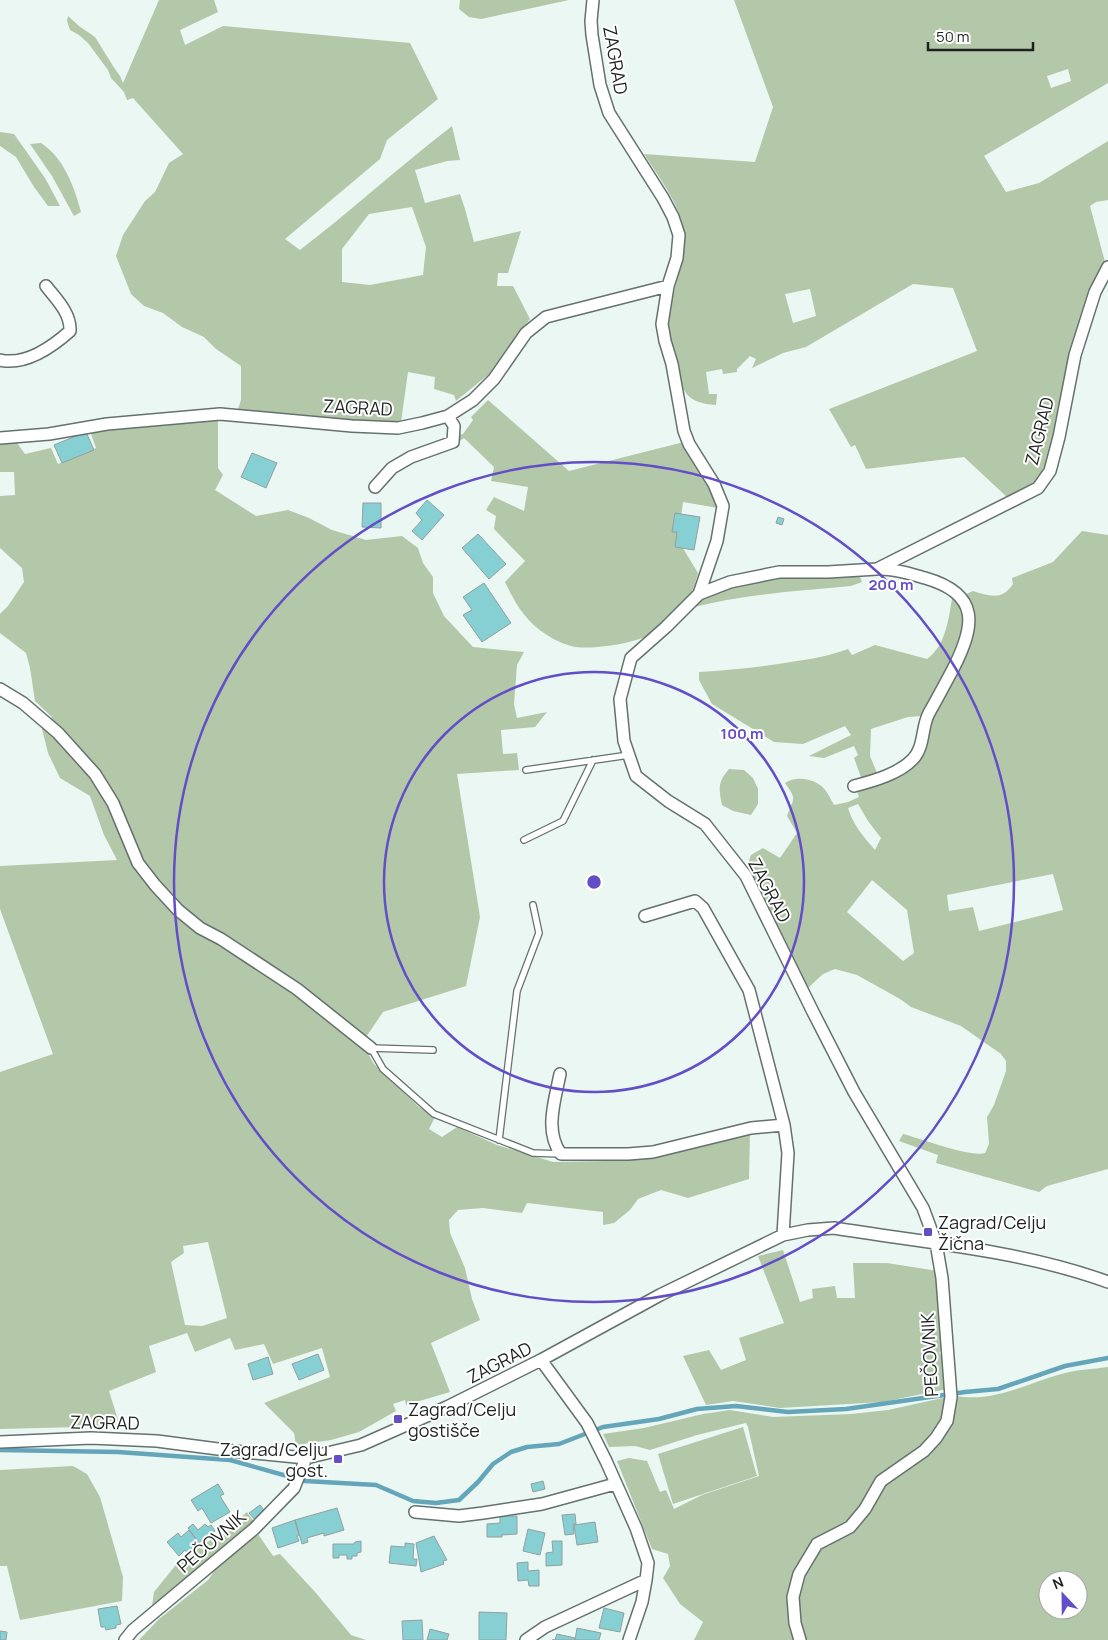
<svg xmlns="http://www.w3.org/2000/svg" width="1108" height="1640" font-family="Manrope,sans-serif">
<rect width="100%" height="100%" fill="#eaf7f3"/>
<path fill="#b3c8a9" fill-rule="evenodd" d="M 159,0 L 214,0 L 218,12 L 180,30 L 185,45 L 223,26 L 410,43 L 438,99 L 387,140 L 380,159 L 285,239 L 300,250 C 352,210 400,166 452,126 L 460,160 L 447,161 L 415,170 L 425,203 L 460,194 L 465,209 L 474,242 L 521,231 L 508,273 L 498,273 L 497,286 L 513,286 L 530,319 L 510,344 L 494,370 L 456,401 L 454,395 L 434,389 L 435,377 L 408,372 L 401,422 L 355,423 L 238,409 L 241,400 L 241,366 L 216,349 L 204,337 L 182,327 L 163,313 L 144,306 L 131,294 L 116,256 L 123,235 L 145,201 L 155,192 L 169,163 L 183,154 L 133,98 L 127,100 L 124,92 L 111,78 L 108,70 L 88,43 L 79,35 L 70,30 L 67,21 L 68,16 L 79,26 L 95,37 L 113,66 L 120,76 L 123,83 ZM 412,207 L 426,247 L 423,275 L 370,285 L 342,282 L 342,249 L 369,214 Z
M 460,0 L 569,0 L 481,19 L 469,17 L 459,9 Z
M 734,0 L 1108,0 L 1108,83 L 984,156 L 1006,192 L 1039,183 L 1108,141 L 1108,200 L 1096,202 L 1090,206 L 1105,262 L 1098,276 L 1053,453 L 1038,483 L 1008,498 L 964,457 L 866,469 L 855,445 L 851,447 L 829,409 L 977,351 L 953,288 L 913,284 L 806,347 L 783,353 L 752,368 L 756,359 L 750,356 L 737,369 L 737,372 L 723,374 L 722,369 L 706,372 L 709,394 L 717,394 L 716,405 C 688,403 683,394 676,368 C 673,357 668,345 668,334 C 666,301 685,270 684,236 C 683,208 659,178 644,154 L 755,162 L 773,107 ZM 1068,69 L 1071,81 L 1051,88 L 1047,76 ZM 810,289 L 816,316 L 793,323 L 785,294 Z
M 0,132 L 14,134 L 45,178 L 60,206 L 48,206 L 34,187 L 16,157 L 0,146 Z
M 41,143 C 64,158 74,186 81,212 L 74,216 L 52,176 L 30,144 Z
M 488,400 L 569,471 L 684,442 L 717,496 L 718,508 L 683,502 L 678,540 L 698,573 C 696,580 694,588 691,595 C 688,601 660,629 654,633 C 637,643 590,651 571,646 C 563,644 553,639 547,635 C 526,622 515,603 505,582 L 525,561 L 494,529 L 496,516 L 486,510 L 494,497 L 524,511 L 528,487 L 491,481 L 494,467 L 464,438 L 458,442 L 458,435 L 463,434 L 473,420 L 471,417 Z
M 218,418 L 218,468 L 223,475 L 215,490 L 256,516 L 288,510 L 309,518 L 332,530 L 366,540 L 402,536 L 418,548 L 423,563 L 433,577 L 433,593 L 444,616 L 473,647 L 524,652 L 517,665 L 514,704 L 517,718 L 547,712 L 535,727 L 501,730 L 503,754 L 517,753 L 519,770 L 457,774 L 480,917 L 466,986 L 383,1012 L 362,1043 L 374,1064 L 419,1107 L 435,1117 L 429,1129 L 442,1137 L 457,1127 L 497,1145 L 553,1162 L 605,1161 L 651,1158 L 750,1133 L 749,1179 L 688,1198 L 661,1190 L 638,1199 L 630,1210 L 614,1223 L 603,1225 L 603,1212 L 527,1203 L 522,1213 L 483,1208 L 458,1210 L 449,1220 L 450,1233 L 465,1268 L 472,1299 L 480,1320 L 431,1343 L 450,1392 L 406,1405 L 405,1400 L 393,1404 L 396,1411 L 359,1432 L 331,1440 L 296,1445 L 294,1433 L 264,1403 L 330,1377 L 322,1348 L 273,1364 L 264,1344 L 235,1350 L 230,1338 L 195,1352 L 187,1333 L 149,1346 L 156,1372 L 109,1391 L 120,1426 L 0,1429 L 0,1072 L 53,1054 L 0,909 L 0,866 L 117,860 L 104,835 L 90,796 L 60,778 L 48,753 L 42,729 L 52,717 L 35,701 L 30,668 L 26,653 L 0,633 L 0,614 L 8,606 L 24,582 L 22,568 L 0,548 L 0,496 L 15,495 L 14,472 L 0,472 L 0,443 L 17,443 L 25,454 L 51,448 L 58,464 L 96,448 L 90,431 ZM 208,1242 L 227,1318 L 202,1326 L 185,1325 L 171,1262 L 184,1253 L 183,1246 Z
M 1082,531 L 1108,535 L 1108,1169 L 1047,1186 L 1039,1192 L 936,1163 L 938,1155 L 899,1141 L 903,1134 C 919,1138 972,1158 985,1153 L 989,1144 L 987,1117 L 994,1105 L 1006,1071 L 1006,1061 L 1001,1054 L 961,1026 L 911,1007 L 900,999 L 857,975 L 835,969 L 823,974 L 808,988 L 746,869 L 751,855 L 763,848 L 780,858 L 797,833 L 787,816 C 793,798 798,801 785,783 C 794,776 811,778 820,785 C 827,790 830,798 834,805 L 848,802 L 859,797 L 856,789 L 910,766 L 928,719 L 969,641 L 964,595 L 973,591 C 989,596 1002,601 1013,584 L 1012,578 L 1053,562 ZM 858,804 L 868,821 L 881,838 L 875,850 C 863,836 853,825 848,808 ZM 1053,874 L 1063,910 L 979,931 L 973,907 L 949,911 L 947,895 ZM 872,880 L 907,910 L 914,953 L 903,961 L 847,912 Z
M 802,574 L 860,577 L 862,582 L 851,586 C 798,591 743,594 690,608 L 706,594 L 729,585 Z
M 953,593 L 966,618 L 961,647 L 922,716 L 908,717 L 871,729 L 870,756 L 877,773 L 862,780 L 854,758 L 858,755 L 854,746 L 824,758 L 809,756 L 851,735 L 845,726 L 803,744 L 774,742 L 712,704 L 699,680 L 699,672 C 730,670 760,667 791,662 C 811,659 829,656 848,649 L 852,655 L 875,645 L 927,659 C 947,645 949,615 953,593 Z
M 729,769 L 744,770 L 753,778 L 758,789 L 758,804 L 751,815 L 733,811 L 722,805 C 719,789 717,783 729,769 Z
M 783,1250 L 800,1302 L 813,1298 L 812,1289 L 835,1286 L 837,1298 L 855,1298 L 853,1263 L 887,1263 L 944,1272 L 946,1308 L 939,1321 L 947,1325 L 945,1348 L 939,1352 L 944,1361 L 947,1389 L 883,1402 L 780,1408 L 733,1401 L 706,1405 L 683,1356 L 709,1350 L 721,1370 L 746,1360 L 739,1338 L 784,1323 L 758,1256 Z
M 1108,1367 L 1108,1640 L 802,1640 L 797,1607 L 799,1586 L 809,1562 L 818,1549 L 854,1526 L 884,1483 L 929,1452 L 955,1396 C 997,1403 1030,1381 1069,1372 C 1082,1369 1095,1369 1108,1367 ZM 1048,1580 L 1078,1580 L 1078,1610 L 1048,1610 Z
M 947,1397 L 941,1421 L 932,1436 L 848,1520 L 812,1540 L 795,1572 L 789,1587 L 789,1606 L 794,1640 L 694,1640 L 703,1622 L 680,1604 L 663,1578 L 670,1566 L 668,1554 L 652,1549 L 617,1461 L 629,1458 L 647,1461 L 660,1492 L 666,1490 L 674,1509 L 702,1495 L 759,1476 L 748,1427 L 746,1423 L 697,1435 L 650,1450 L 635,1446 L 609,1447 L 603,1434 L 644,1428 L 703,1414 L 730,1410 L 773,1417 L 851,1414 L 888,1410 Z
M 743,1427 L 757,1476 L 673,1504 L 658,1454 Z
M 73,1466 L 87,1474 L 100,1497 L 123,1577 L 122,1601 L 20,1620 L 7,1566 L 0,1566 L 0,1470 Z
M 247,1512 L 256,1525 L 151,1613 L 154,1592 L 179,1561 L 227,1529 Z
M 258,1534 L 273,1556 L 280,1554 L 316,1593 L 351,1635 L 366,1640 L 139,1640 L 159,1619 L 208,1580 L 218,1566 Z"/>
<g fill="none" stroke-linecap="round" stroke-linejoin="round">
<path stroke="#65a5ba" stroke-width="4.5" d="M 0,1450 L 118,1452 L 230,1460 L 305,1481 L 376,1485 L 413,1501 L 436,1503 L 459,1500 L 478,1482 L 493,1464 L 511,1452 L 527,1447 L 559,1444 L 603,1427 L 659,1419 L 697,1409 L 736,1406 L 788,1412 L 846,1409 L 965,1392 L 998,1389 L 1065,1366 L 1108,1358"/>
</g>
<path fill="#86cfd2" stroke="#93a0a0" d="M 86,432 L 94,450 L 62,463 L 54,445 Z
M 252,453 L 277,463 L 266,488 L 241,477 Z
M 427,500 L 444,515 L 422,540 L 412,531 L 422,520 L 416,513 Z
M 363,503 L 381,503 L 381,528 L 362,527 Z
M 675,513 L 700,517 L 694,550 L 675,547 L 677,532 L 672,532 Z
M 778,517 L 784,519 L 782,525 L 776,523 Z
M 478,534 L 506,564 L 489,579 L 462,548 Z
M 484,583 L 511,623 L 482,642 L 463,615 L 472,610 L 463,597 Z
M 318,1354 L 324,1370 L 299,1380 L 292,1364 Z
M 268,1357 L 273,1374 L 253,1380 L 248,1364 Z
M 543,1481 L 545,1489 L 533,1492 L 531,1484 Z
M 218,1484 L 224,1494 L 220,1496 L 230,1512 L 211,1523 L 202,1508 L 198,1511 L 191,1500 Z
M 260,1505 L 267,1514 L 257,1522 L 249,1513 Z
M 337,1508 L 344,1530 L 324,1536 L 324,1533 L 307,1538 L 308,1542 L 302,1544 L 295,1520 Z
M 575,1514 L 576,1524 L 573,1524 L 574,1534 L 565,1535 L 562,1515 Z
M 500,1516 L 517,1516 L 517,1534 L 502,1535 L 502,1537 L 487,1537 L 487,1524 L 500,1523 Z
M 295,1520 L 299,1535 L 297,1536 L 299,1541 L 278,1548 L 272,1528 Z
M 595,1522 L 598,1542 L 577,1545 L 574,1525 Z
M 193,1524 L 198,1530 L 205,1524 L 208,1527 L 211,1525 L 215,1531 L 199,1543 L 188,1528 Z
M 528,1529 L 545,1533 L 540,1555 L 523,1551 Z
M 189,1530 L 199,1543 L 187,1553 L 185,1550 L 179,1556 L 167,1542 L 178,1533 L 181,1537 Z
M 434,1536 L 447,1560 L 443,1561 L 444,1564 L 421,1572 L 416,1543 Z
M 361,1541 L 361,1552 L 357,1553 L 357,1556 L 352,1556 L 352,1559 L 347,1559 L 347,1555 L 339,1555 L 339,1558 L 333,1558 L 333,1544 L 354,1544 L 355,1542 Z
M 552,1541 L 562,1541 L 562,1565 L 546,1566 L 546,1553 L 553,1552 Z
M 405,1543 L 414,1544 L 413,1559 L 417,1559 L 416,1566 L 389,1563 L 391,1546 L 405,1547 Z
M 528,1562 L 528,1571 L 539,1570 L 539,1586 L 529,1586 L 528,1580 L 518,1581 L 517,1563 Z
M 117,1606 L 121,1624 L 116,1625 L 116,1628 L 106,1630 L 105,1627 L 101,1627 L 98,1609 Z
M 604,1608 L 624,1613 L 620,1632 L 599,1628 Z
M 479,1612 L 507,1613 L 506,1640 L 479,1640 Z
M 422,1620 L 423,1640 L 403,1640 L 402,1621 Z
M 577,1628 L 601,1633 L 599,1640 L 575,1640 Z
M 430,1629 L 449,1634 L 447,1640 L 427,1640 Z
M 0,1631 L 7,1632 L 6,1640 L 0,1640 Z
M 557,1634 L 575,1638 L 575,1640 L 552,1640 L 555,1640 Z"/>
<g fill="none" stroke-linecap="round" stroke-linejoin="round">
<g stroke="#65716e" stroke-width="8">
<path id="lane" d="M 526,770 L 629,755
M 524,840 L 563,821 L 593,760
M 371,1048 L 383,1069 L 434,1114 L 533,1153 L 561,1154
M 371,1048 L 433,1050
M 499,1140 L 517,991 L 539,933 L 533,905"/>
</g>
<g stroke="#65716e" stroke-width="14">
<path id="street" d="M 593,0 L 591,21 L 592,35 L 600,85 L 609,113 L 663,198 L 673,217 L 679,235 L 677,258 L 668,286 L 662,324 L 665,341 L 672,364 L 684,431 L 689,444 L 714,484 L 723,506 L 717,541 L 699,594 L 666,627 L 631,658 L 620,699 L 624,741 L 636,776 L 668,801 L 705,824 L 746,876 L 813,1012 L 854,1092 L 923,1208 L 936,1243 L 942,1278 L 951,1397 L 947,1421 L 936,1438 L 924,1451 L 881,1481 L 865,1509 L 850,1527 L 817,1544 L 799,1574 L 793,1597 L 795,1623 L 800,1640
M 0,360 C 26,366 52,347 70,331 C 71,313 56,299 46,286
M 0,438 L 49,434 L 107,424 L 220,414 L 352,426 L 398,428 L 422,423 L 448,416 L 473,400 L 494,379 L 526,333 L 546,317 L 668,286
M 375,487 L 392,468 L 411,457 L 453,442 L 454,426 L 448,416
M 699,594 L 730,582 L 779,572 L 828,572 L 877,569 L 1038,488 L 1050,471 L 1059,437 L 1075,355 L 1095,292 L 1108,267
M 0,689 L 23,703 L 58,733 L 95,774 L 113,803 L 138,863 L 155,885 L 178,910 L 200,928 L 221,939 L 297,989 L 371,1048
M 854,786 C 873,781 899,774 913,759 C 925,746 921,728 929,713 C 937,699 945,684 953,669 C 975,626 981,594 925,578 C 911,574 896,569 881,569
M 645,916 L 695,901 L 703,908 L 749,990 L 784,1125 L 788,1153 L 783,1235
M 560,1074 C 555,1100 544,1131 561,1154 L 628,1154 L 653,1152 L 751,1128 L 784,1125
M 0,1442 L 91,1438 L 157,1441 L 233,1451 L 306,1458 L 361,1445 L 447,1407 L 541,1360 L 660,1295 L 783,1235 L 808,1230 L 834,1228 C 926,1243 1020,1250 1108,1282
M 415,1512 L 459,1516 L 483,1513 L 542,1504 L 615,1484
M 125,1640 L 133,1630 L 254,1529 L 294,1488 L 306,1458
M 526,1640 L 545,1627 L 646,1580 L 648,1563 L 636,1528 L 606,1461 L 587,1423 L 541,1360
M 629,1640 L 642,1602 L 646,1580"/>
</g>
<use href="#lane" stroke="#fff" stroke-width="5.5"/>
<use href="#street" stroke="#fff" stroke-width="11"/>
</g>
<g fill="none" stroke="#634ec7" stroke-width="2.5">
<circle cx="594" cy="882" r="210"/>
<circle cx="594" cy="882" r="420"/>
</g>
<g fill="#634ec7" stroke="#fff" stroke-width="2">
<rect x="923" y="1227" width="10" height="10" rx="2.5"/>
<rect x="393" y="1414" width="10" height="10" rx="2.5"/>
<rect x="333" y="1454" width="10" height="10" rx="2.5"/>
</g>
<g text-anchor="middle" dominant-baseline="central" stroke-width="4" stroke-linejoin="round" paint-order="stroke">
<g font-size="18" fill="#1d2221" stroke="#fff">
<text transform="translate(616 60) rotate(80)">ZAGRAD</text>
<text transform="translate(358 407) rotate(3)">ZAGRAD</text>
<text transform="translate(1039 431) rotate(-76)">ZAGRAD</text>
<text transform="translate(770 890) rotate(62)">ZAGRAD</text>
<text transform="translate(929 1355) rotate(-93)">PEČOVNIK</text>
<text transform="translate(499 1362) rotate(-27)">ZAGRAD</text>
<text transform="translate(105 1422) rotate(1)">ZAGRAD</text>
<text transform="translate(211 1541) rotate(-41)">PEČOVNIK</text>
</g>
<g font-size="18" fill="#1d2221" stroke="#fff" text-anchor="start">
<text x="938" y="1222">Zagrad/Celju<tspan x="938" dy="21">Žična</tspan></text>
<text x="408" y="1409">Zagrad/Celju<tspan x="408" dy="21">gostišče</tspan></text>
<text x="328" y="1449" text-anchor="end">Zagrad/Celju<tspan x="328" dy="21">gost.</tspan></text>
</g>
</g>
<circle cx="594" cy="882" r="8" fill="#634ec7" stroke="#fff" stroke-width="2.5"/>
<g font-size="15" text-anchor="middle" font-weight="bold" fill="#634ec7" stroke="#fff" stroke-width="4" stroke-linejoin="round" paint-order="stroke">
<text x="891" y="590">200 m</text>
<text x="742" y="739">100 m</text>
</g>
<g transform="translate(1063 1595) rotate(338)"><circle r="24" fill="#ffffff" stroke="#a5a7a6"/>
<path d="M0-4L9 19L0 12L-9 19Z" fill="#634ec7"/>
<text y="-8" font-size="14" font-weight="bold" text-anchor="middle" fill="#1d2221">N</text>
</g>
<path d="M928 42v8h105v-8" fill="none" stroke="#1d2221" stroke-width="2.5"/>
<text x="936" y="42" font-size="15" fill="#1d2221" stroke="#ffffff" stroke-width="4" paint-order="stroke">50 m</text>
</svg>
